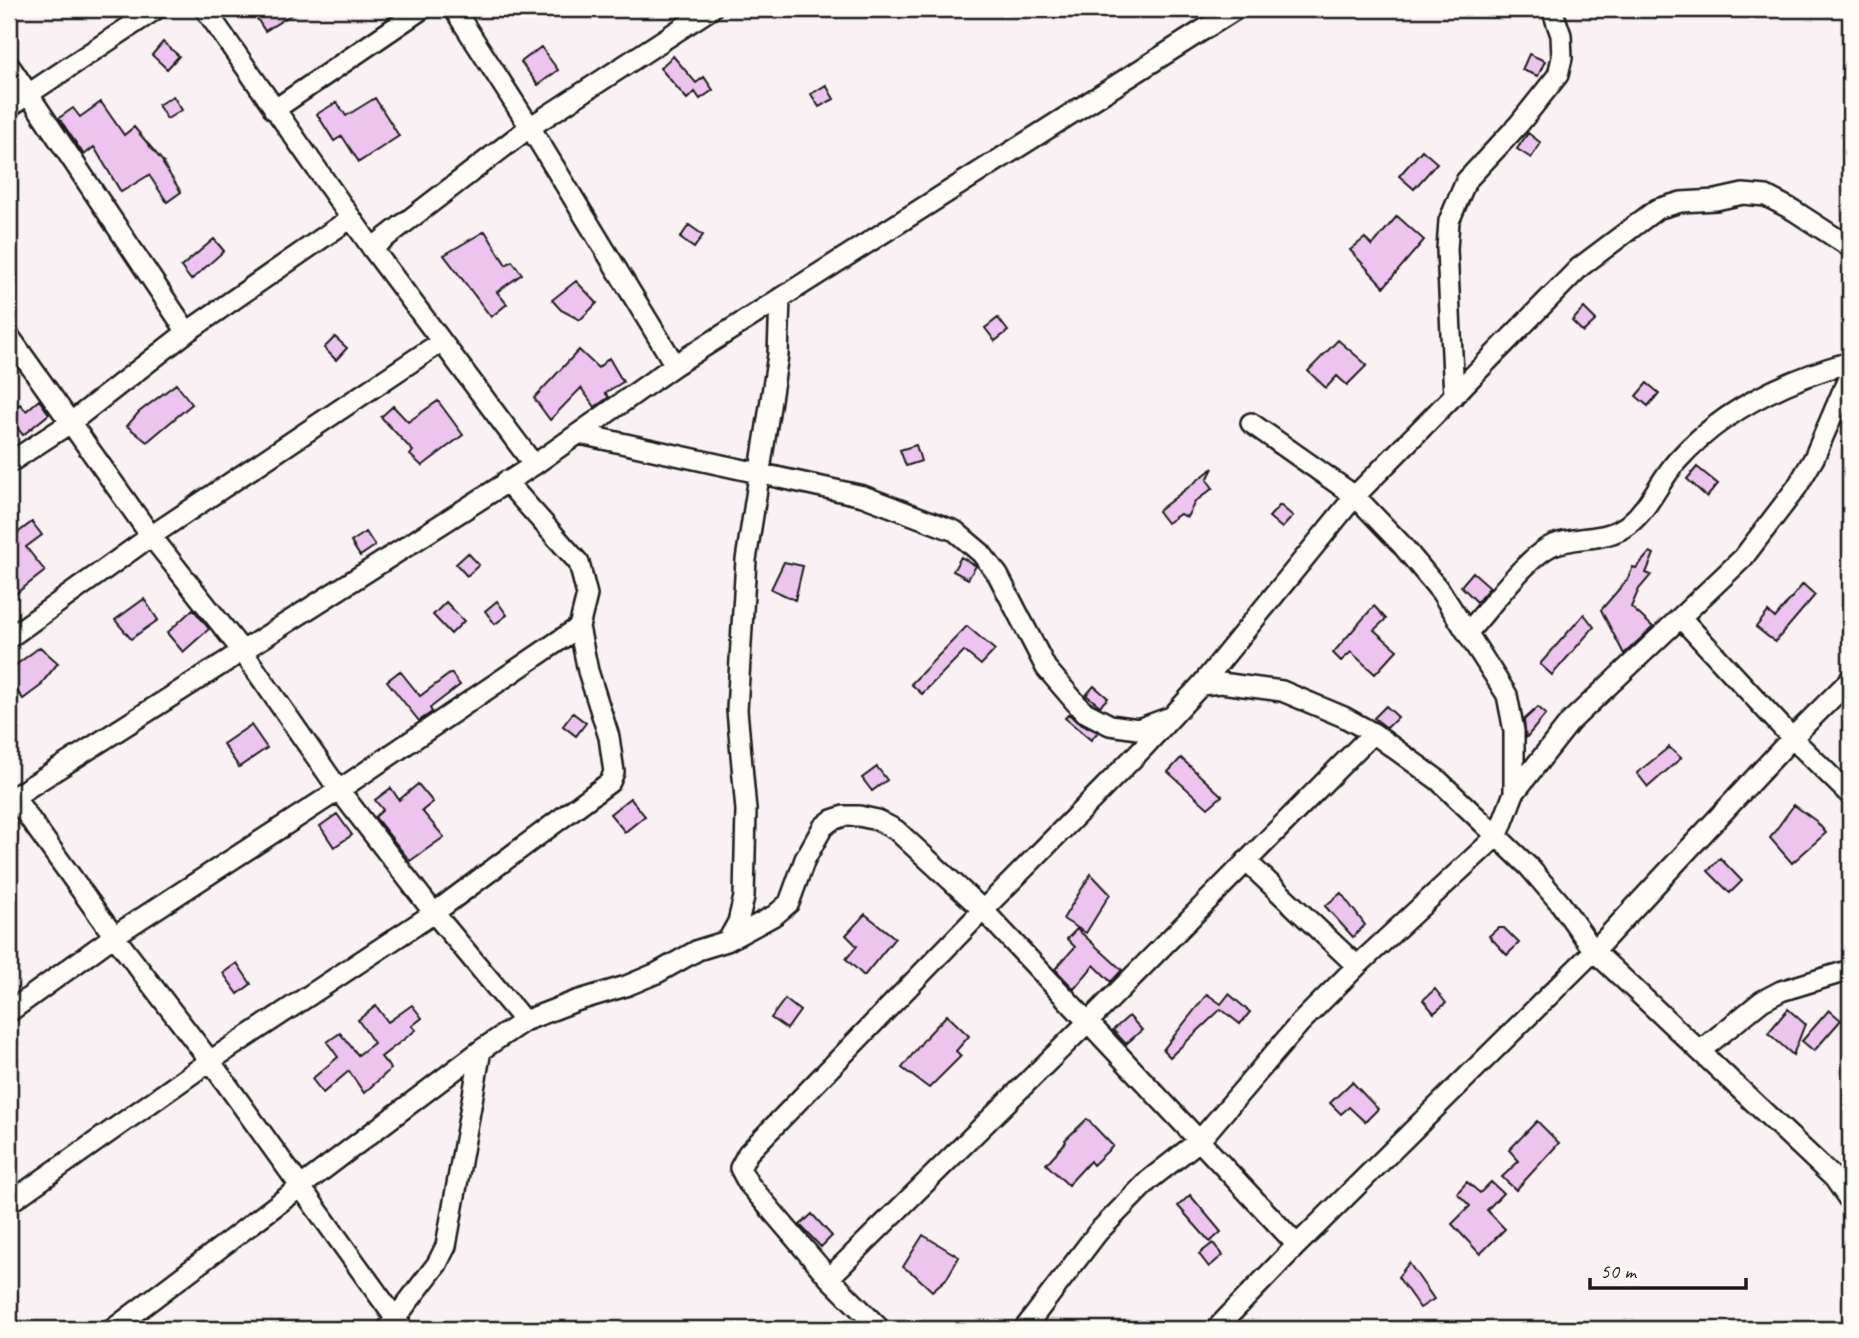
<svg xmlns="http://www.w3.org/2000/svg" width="1859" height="1338" font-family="Caveat,sans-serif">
<rect width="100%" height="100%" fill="#faf1f5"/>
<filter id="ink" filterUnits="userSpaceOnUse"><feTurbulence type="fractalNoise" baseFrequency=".0143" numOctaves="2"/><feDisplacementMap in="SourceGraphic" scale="14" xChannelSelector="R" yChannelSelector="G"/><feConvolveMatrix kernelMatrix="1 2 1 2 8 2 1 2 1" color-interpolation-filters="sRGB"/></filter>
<g filter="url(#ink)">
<path fill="#ecc5ee" stroke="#1c1c1c" stroke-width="2" d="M 251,9 L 300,9 L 265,31 Z
M 163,42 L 179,56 L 167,69 L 152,55 Z
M 541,47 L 558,70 L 538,85 L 521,62 Z
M 1529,54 L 1545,61 L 1538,76 L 1522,70 Z
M 673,56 L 696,83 L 704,77 L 713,90 L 700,99 L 695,92 L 687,99 L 660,68 Z
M 826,85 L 834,99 L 819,107 L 811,94 Z
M 173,96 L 182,110 L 167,119 L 158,105 Z
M 375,98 L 399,136 L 359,162 L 342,136 L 334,141 L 317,114 L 337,102 L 346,116 Z
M 101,102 L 124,135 L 134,127 L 164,163 L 163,164 L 181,192 L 167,202 L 149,175 L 121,192 L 94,147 L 84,155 L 59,118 L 73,108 L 80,117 Z
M 1528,133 L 1541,143 L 1531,158 L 1517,149 Z
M 1422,150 L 1437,163 L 1414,189 L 1399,176 Z
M 1397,216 L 1424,240 L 1384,287 L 1350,250 L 1365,238 L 1372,246 Z
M 689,225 L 703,235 L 694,248 L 680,238 Z
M 485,231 L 506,265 L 512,261 L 522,274 L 497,292 L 507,304 L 491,317 L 444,255 Z
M 214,239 L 224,251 L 191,280 L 181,267 Z
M 576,281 L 597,303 L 580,320 L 561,310 L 552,300 Z
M 1584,308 L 1596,320 L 1583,332 L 1572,321 Z
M 998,318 L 1008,331 L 995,341 L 985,328 Z
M 335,337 L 347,348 L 336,360 L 324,348 Z
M 1338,340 L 1367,365 L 1347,385 L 1337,376 L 1326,388 L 1308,371 Z
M 579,350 L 598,368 L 609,358 L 623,382 L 605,393 L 609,397 L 595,407 L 581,388 L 550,420 L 534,398 Z
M 1647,383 L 1659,393 L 1648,406 L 1636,396 Z
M 176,384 L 192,404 L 147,442 L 127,426 L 139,412 Z
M 39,400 L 49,414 L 23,435 L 9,417 L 9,412 L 20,404 L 26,411 Z
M 438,401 L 463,435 L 422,466 L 410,455 L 413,451 L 381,417 L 393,406 L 408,422 Z
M 916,445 L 921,461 L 906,466 L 900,450 Z
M 1697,467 L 1718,484 L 1707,497 L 1687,479 Z
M 1213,468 L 1207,480 L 1213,488 L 1195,502 L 1187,517 L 1180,514 L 1167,523 L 1158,511 Z
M 1280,505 L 1293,516 L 1282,528 L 1269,517 Z
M 32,522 L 42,535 L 26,547 L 45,571 L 9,599 L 9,525 L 16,534 Z
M 366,532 L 375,546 L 360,556 L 351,542 Z
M 1650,552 L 1654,554 L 1646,573 L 1651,575 L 1639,589 L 1631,607 L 1653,627 L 1624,654 L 1601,610 L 1627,580 L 1633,567 L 1636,568 Z
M 468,553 L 479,565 L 467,576 L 456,564 Z
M 961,557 L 976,566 L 968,579 L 953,571 Z
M 784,562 L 803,566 L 795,600 L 771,589 Z
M 1473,572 L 1490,587 L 1477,602 L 1461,586 Z
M 1803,584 L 1815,595 L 1775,642 L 1756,627 L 1768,612 L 1775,618 Z
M 144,599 L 158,620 L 131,639 L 115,620 Z
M 497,601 L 507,615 L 495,624 L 485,611 Z
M 446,602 L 464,621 L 451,634 L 433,615 Z
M 1374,606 L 1386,619 L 1374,630 L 1397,650 L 1375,674 L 1351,652 L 1341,661 L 1333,653 Z
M 193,609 L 209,629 L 183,652 L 167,633 Z
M 1584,614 L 1594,627 L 1552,675 L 1540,664 Z
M 967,626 L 995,650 L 981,665 L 964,651 L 922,694 L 911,684 Z
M 40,647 L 58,663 L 41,684 L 42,685 L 23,699 L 9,680 L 9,670 Z
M 400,671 L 420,696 L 451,673 L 460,685 L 430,708 L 432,712 L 419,721 L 387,681 Z
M 1094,686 L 1108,698 L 1100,706 L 1086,695 Z
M 1386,706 L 1398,717 L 1387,728 L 1374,718 Z
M 1538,707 L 1546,714 L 1526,738 L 1524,720 Z
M 573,713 L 586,723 L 576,736 L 563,726 Z
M 1069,714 L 1077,722 L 1098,732 L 1091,740 L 1065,718 Z
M 251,725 L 267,748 L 239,767 L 223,744 Z
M 1669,747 L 1681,758 L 1648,787 L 1637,773 Z
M 1181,758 L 1222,796 L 1208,808 L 1168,772 Z
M 877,767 L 887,780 L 872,791 L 862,778 Z
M 418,784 L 433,802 L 422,811 L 444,837 L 410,861 L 375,817 L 383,810 L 375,800 L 391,788 L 399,800 Z
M 630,798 L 645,816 L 625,832 L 610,814 Z
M 1794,805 L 1816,821 L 1826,833 L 1792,863 L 1770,838 Z
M 337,814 L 352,835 L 334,847 L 320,826 Z
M 1720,858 L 1742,881 L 1730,893 L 1708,871 Z
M 1091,874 L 1110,894 L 1086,933 L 1063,919 Z
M 1341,893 L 1365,925 L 1353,937 L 1325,906 Z
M 865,914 L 895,938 L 864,976 L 846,959 L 857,946 L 846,935 Z
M 1498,928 L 1504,928 L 1519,943 L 1507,955 L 1489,936 Z
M 1077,929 L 1122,970 L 1111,982 L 1094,965 L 1074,989 L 1055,969 L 1075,947 L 1067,939 Z
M 237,963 L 251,984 L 238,994 L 223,973 Z
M 1435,989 L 1446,1003 L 1434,1013 L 1423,1000 Z
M 1207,994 L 1221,1004 L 1229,994 L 1250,1012 L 1240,1024 L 1221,1009 L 1170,1057 L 1163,1050 Z
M 785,999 L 800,1011 L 787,1029 L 771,1018 Z
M 412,1005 L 422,1018 L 412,1026 L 416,1030 L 381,1057 L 391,1069 L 364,1093 L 349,1071 L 323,1093 L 312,1079 L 338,1057 L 327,1042 L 340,1033 L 358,1055 L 374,1043 L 358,1020 L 376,1006 L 388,1022 Z
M 1788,1009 L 1805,1024 L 1793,1055 L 1768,1033 Z
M 1829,1010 L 1841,1020 L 1814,1051 L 1802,1041 Z
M 947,1015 L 969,1036 L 956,1051 L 961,1056 L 929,1088 L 902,1068 L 926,1037 Z
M 1129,1016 L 1142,1030 L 1126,1044 L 1113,1030 Z
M 1352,1082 L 1378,1109 L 1365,1122 L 1349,1107 L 1341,1114 L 1330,1103 Z
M 1087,1119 L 1113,1146 L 1093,1165 L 1090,1161 L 1068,1185 L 1046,1164 L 1066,1142 L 1065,1140 Z
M 1537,1121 L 1559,1143 L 1516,1190 L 1502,1177 L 1519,1161 L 1509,1150 Z
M 1467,1182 L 1480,1193 L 1491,1182 L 1503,1193 L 1487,1210 L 1505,1229 L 1480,1254 L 1452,1224 L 1470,1206 L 1457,1193 Z
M 1190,1195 L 1221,1232 L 1210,1242 L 1178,1206 Z
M 812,1214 L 832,1236 L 821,1247 L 800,1225 Z
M 923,1235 L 959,1257 L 947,1278 L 932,1291 L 915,1275 L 903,1267 Z
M 1213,1243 L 1223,1255 L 1209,1267 L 1199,1254 Z
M 1409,1263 L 1434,1299 L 1420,1308 L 1398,1277 Z"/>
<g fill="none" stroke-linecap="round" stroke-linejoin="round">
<g stroke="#1c1c1c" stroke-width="24">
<path id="minor" d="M 205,9 L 372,248 L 534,465
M 454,9 L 530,127 L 675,365
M 9,65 L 187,332
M 9,107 L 156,9
M 274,110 L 422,9
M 372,248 L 530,127 L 711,9
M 9,336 L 151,536 L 243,652 L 339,790 L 434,913 L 524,1021
M 1454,396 L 1447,249 L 1449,221 L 1466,181 L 1519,124 L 1558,75 L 1562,58 L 1561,35 L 1552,9
M 1251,423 L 1355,496 L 1402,545 L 1441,592 L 1507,695 L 1514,731 L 1514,793
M 580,434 L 863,496 L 955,531 L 981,553 L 998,575 L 1046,668 L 1083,711 L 1110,725 L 1138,729 L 1168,718
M 9,463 L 70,423 L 187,332 L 351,218
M 1681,618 L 1792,738 L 1850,795
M 1468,632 C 1489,609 1526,557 1553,545 C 1579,535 1606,542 1629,524 C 1650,507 1660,480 1677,461 C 1722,410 1786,380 1850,362
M 9,638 L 151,536 L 441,342
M 1201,685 L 1221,683 L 1282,691 L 1344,717 L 1373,733 L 1438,780 L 1529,867 L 1560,903 L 1594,951 L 1834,1178 L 1850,1201
M 14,797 L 114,936 L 210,1061 L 403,1329
M 9,800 L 534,465 L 675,365 L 1236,9
M 1246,861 L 1357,966
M 728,940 L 738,922 L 744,897 L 746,810 L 737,710 L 746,560 L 778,355 L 780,298
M 9,1012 L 114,936 L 339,790 L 579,627
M 1700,1051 L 1762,1001 L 1781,991 L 1850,970
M 9,1203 L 210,1061 L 434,913 L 610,782 L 614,772 L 609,737 L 588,671 L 579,627 L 587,595 L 579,563 L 506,481
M 829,1278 L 1089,1021 L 1373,733
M 388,1328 L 437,1264 L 446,1246 L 481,1050
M 113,1329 L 481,1050 L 524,1021 L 576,1001 L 626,986 L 657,973 L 698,950 L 727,941 L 775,915 L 789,903 L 805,859 L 823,827 L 832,820 L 844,816 L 859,816 L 877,820 L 896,830 L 983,910 L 1297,1245
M 880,1329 L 829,1278 L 748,1183 L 740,1168 L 748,1153 L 983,910 L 1143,748 L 1201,685 L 1355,496 L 1580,267 L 1657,209 L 1681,202 L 1716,200 L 1743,194 L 1766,196 L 1793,210 L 1850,247
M 1024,1329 L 1098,1232 L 1149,1180 L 1200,1140 L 1300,1023 L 1357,966 L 1498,835 L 1514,793 L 1570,722 L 1743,558 L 1797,487 L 1814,458 L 1850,374
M 1216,1329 L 1297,1245 L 1594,951 L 1792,738 L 1850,680"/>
</g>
<use href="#minor" stroke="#fdfcf7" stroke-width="19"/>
</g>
</g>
<rect width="1859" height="1338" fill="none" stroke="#fdfcf7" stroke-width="35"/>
<rect x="18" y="18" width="1824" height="1303" fill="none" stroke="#1c1c1c" stroke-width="2.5" filter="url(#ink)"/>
<path d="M1590 1278v10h156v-10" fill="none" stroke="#1c1c1c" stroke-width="3.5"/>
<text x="1600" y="1278" font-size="21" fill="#1c1c1c" stroke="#fdfcf7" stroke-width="5" paint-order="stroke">50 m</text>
</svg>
